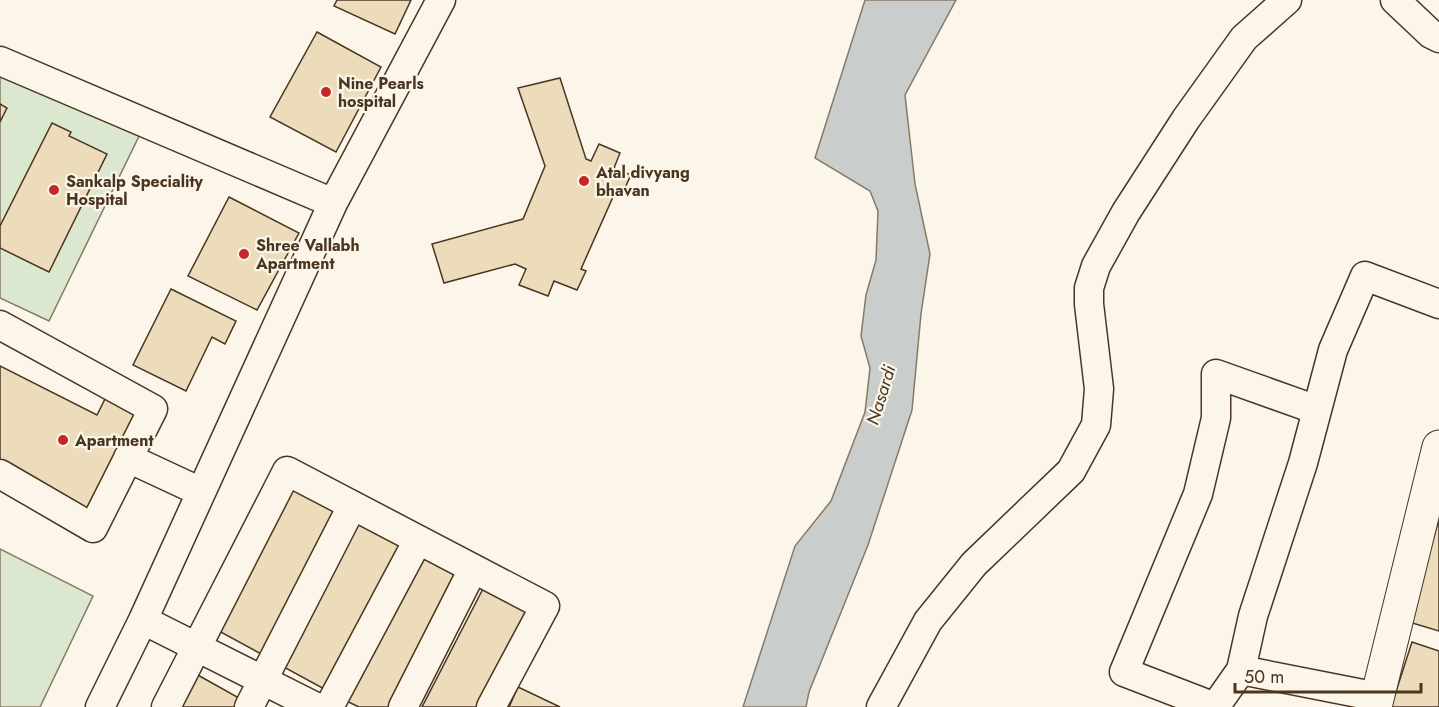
<svg xmlns="http://www.w3.org/2000/svg" width="1439" height="707" font-family="Jost,sans-serif">
<rect width="100%" height="100%" fill="#fbf6e9"/>
<path fill="#dce7d0" stroke="#887966" stroke-width="1.5" d="M 0,70 L 141,132 L 49,321 L 0,298 Z
M 0,549 L 93,596 L 40,707 L 0,707 Z"/>
<path fill="#c9cecd" stroke="#887966" stroke-width="1.5" d="M 865,0 L 956,0 L 905,95 L 915,184 L 930,254 L 921,314 L 912,410 L 868,545 L 809,692 L 806,707 L 743,707 L 795,546 L 831,501 L 865,412 L 870,368 L 861,336 L 866,295 L 876,260 L 878,211 L 870,191 L 815,158 Z"/>
<path fill="#ecdcbc" stroke="#4a3520" stroke-width="1.5" d="M 337,0 L 411,0 L 395,34 L 334,6 Z
M 317,32 L 381,67 L 336,152 L 270,117 Z
M 560,78 L 586,159 L 591,161 L 599,144 L 620,153 L 614,168 L 631,175 L 624,190 L 617,188 L 581,269 L 586,271 L 577,290 L 554,281 L 548,296 L 519,285 L 526,269 L 515,264 L 444,283 L 432,244 L 523,219 L 545,166 L 518,88 Z
M 0,104 L 7,108 L 0,122 Z
M 52,123 L 71,132 L 69,136 L 107,154 L 49,272 L 0,248 L 0,226 Z
M 229,197 L 299,233 L 257,310 L 188,276 Z
M 171,289 L 236,321 L 225,344 L 212,337 L 186,391 L 133,365 Z
M 0,366 L 97,415 L 106,397 L 139,413 L 92,512 L 0,464 Z
M 292,485 L 338,509 L 263,655 L 217,630 Z
M 355,519 L 402,544 L 326,690 L 280,665 Z
M 1439,519 L 1439,631 L 1409,622 Z
M 418,553 L 464,577 L 397,707 L 359,707 L 342,699 Z
M 486,583 L 532,607 L 481,707 L 422,707 Z
M 1412,642 L 1439,651 L 1439,707 L 1391,707 Z
M 196,674 L 239,698 L 234,707 L 178,707 Z
M 518,687 L 560,707 L 509,707 Z"/>
<g fill="none" stroke-linecap="round" stroke-linejoin="round">
<g stroke="#4a3520" stroke-width="31">
<path id="minor" d="M 1395,0 L 1431,34 L 1439,38
M 0,61 L 333,203
M 0,325 L 153,409 L 93,528 L 0,474
M 128,458 L 201,492
M 143,620 L 316,707
M 1241,670 L 1215,707 L 1124,672 L 1198,494 L 1216,418 L 1216,374 L 1317,410
M 1378,697 L 1241,670 L 1253,616 L 1303,463 L 1333,350 L 1365,276 L 1439,304
M 100,707 L 143,620 L 333,203 L 441,0
M 166,707 L 287,471 L 545,606 L 491,707
M 249,707 L 352,506
M 329,707 L 418,540
M 403,707 L 473,569
M 881,707 L 928,621 L 974,564 L 1071,471 L 1096,425 L 1099,389 L 1089,304 L 1089,288 L 1096,266 L 1126,212 L 1186,119 L 1244,38 L 1287,0"/>
</g>
<g stroke="#4a3520" stroke-width="35">
<path id="major" d="M 1375,707 L 1439,447"/>
</g>
<use href="#minor" stroke="#fbf6e9" stroke-width="28"/>
<use href="#major" stroke="#fbf6e9" stroke-width="33"/>
</g>
<g fill="#c62828" stroke="#fbf6e9" stroke-width="2">
<circle cx="326" cy="92" r="6"/>
<circle cx="584" cy="181" r="6"/>
<circle cx="54" cy="190" r="6"/>
<circle cx="244" cy="254" r="6"/>
<circle cx="63" cy="440" r="6"/>
</g>
<g text-anchor="middle" dominant-baseline="central" stroke-width="4.5" stroke-linejoin="round" paint-order="stroke">
<g font-size="16" font-weight="bold" fill="#4a3520" stroke="#fbf6e9" text-anchor="start">
<text x="338" y="83">Nine Pearls<tspan x="338" dy="18">hospital</tspan></text>
<text x="596" y="172">Atal divyang<tspan x="596" dy="18">bhavan</tspan></text>
<text x="66" y="181">Sankalp Speciality<tspan x="66" dy="18">Hospital</tspan></text>
<text x="256" y="245">Shree Vallabh<tspan x="256" dy="18">Apartment</tspan></text>
<text x="75" y="440">Apartment</text>
</g>
<g font-size="18" font-style="italic" fill="#4a3520" stroke="#fbf6e9">
<text transform="translate(881 395) rotate(-73)">Nasardi</text>
</g>
</g>
<path d="M1235 683v9h186v-9" fill="none" stroke="#4a3520" stroke-width="3"/>
<text x="1244" y="683" font-size="18" fill="#4a3520" stroke="#fbf6e9" stroke-width="4.5" paint-order="stroke">50 m</text>
</svg>
